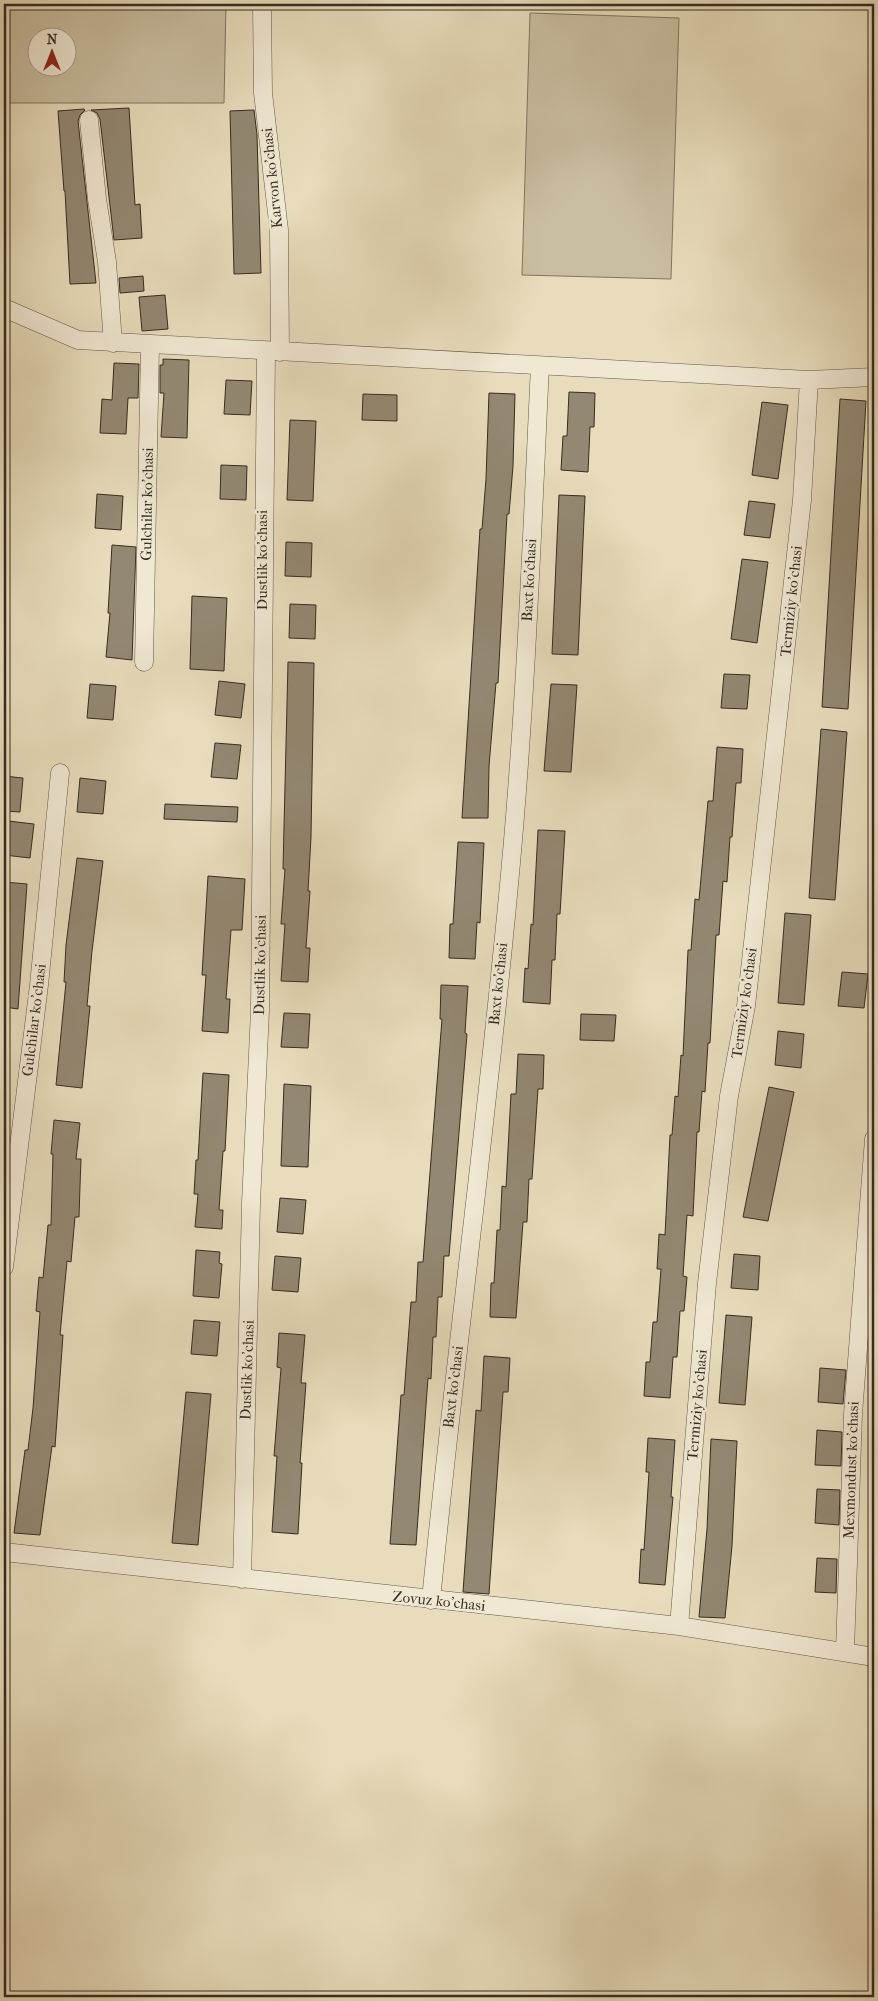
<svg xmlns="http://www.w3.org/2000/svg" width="878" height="2001" font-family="'IM FELL French Canon',serif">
<rect width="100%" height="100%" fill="#e8dcbc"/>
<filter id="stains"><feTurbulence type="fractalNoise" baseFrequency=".004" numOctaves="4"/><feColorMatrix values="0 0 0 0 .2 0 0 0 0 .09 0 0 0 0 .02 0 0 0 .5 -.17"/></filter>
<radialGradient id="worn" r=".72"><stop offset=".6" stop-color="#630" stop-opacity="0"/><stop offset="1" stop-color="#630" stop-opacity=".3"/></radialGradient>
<path fill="#cabea2" stroke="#807562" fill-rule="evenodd" d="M 4,4 L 226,4 L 224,103 L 4,103 ZM 38,38 L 68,38 L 68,68 L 38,68 Z
M 530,13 L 679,18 L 671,279 L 522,275 Z"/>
<path fill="#938872" stroke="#362c21" d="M 129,108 L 135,205 L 140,204 L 142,238 L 114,240 L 100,119 L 97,113 L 91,110 Z
M 84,109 L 85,110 L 80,115 L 78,121 L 96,283 L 70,284 L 65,191 L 64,191 L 58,111 Z
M 254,110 L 257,135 L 261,273 L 234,274 L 230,111 Z
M 143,276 L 144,291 L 120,293 L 119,278 Z
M 165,295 L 168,329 L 142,331 L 139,297 Z
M 163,359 L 189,360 L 187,438 L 161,437 L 164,393 L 160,393 L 160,365 L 163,365 Z
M 114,363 L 139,364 L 138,398 L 128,398 L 126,434 L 100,433 L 102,399 L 112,400 Z
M 226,380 L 252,381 L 250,415 L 224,414 Z
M 569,392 L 595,393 L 594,427 L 590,427 L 588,472 L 561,470 L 563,436 L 567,436 Z
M 489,393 L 515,394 L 513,466 L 509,514 L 507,514 L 498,683 L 496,683 L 489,766 L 488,818 L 462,818 L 480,529 L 482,529 L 486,479 Z
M 363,394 L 397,395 L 397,421 L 362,420 Z
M 840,399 L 866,401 L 848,709 L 822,707 Z
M 762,402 L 788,405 L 778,479 L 752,475 Z
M 290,420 L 316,421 L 313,501 L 287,500 Z
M 221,465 L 247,466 L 246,500 L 220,499 Z
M 97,494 L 123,496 L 121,530 L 95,528 Z
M 559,495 L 585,496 L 578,655 L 552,654 Z
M 749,501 L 775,504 L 770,538 L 744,535 Z
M 286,542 L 312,543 L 311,577 L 285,576 Z
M 112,545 L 136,547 L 132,660 L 106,657 L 110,613 L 108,613 Z
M 742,559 L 768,562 L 757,643 L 731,639 Z
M 192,596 L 227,598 L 224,671 L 190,669 Z
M 290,604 L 316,605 L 315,639 L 289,638 Z
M 288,662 L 314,663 L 311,837 L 308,891 L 310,891 L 306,948 L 310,948 L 308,982 L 281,981 L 285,924 L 281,924 L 285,869 L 283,869 Z
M 724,674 L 750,675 L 747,709 L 721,708 Z
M 219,681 L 245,684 L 241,718 L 215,715 Z
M 90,684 L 116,686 L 113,720 L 87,718 Z
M 551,684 L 577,685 L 571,772 L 544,771 Z
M 821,729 L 847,732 L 835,900 L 809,898 Z
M 215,743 L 241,745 L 237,779 L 211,777 Z
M 717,747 L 743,749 L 741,783 L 736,783 L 732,837 L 730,837 L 727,882 L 723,881 L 719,935 L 716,935 L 710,1043 L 708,1043 L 705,1092 L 702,1091 L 699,1132 L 697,1132 L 693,1216 L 687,1215 L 683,1276 L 687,1277 L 684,1311 L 680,1311 L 677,1357 L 673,1357 L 670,1398 L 644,1396 L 646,1362 L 650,1362 L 653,1322 L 657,1322 L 661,1269 L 657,1269 L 659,1234 L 665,1235 L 670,1135 L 672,1135 L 675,1096 L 678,1097 L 681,1055 L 683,1056 L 688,950 L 691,950 L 695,899 L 699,900 L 708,801 L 713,801 Z
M 4,776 L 23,778 L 20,812 L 4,811 Z
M 80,778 L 106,781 L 103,814 L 77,812 Z
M 165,804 L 238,807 L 237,822 L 164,819 Z
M 8,821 L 34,824 L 30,858 L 4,855 Z
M 538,830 L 565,831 L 560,914 L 557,914 L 555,960 L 552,960 L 550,1004 L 523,1002 L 525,968 L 528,969 L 531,924 L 533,925 Z
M 458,842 L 484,843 L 480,923 L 477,922 L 475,959 L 449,958 L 450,924 L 453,924 Z
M 77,858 L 103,861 L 92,951 L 87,1006 L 90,1006 L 82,1088 L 56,1085 L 66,982 L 64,982 L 66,945 Z
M 208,876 L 245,879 L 242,930 L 231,930 L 226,999 L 230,999 L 228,1033 L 202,1031 L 206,975 L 202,975 Z
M 4,882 L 27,884 L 18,1009 L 4,1007 Z
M 785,913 L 811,915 L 804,1005 L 778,1003 Z
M 842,972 L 868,974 L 864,1008 L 838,1006 Z
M 441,985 L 468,986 L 465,1033 L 467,1034 L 449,1256 L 444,1256 L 442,1297 L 438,1297 L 436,1337 L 433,1337 L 431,1379 L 428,1378 L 416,1545 L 390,1544 L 401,1395 L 404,1395 L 411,1302 L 416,1302 L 418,1262 L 423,1262 L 442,1019 L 440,1019 Z
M 284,1013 L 310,1014 L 308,1048 L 281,1047 Z
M 581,1014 L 616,1015 L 614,1041 L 580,1040 Z
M 778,1031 L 804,1034 L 801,1068 L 775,1065 Z
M 518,1054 L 544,1055 L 543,1089 L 538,1089 L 532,1179 L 529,1179 L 527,1222 L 523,1222 L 516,1318 L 490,1317 L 491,1283 L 494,1283 L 497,1230 L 500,1230 L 502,1186 L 506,1187 L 511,1094 L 516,1094 Z
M 203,1073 L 229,1075 L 225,1151 L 223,1151 L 219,1210 L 223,1210 L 222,1229 L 195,1227 L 198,1194 L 194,1194 L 196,1160 L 198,1160 Z
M 284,1084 L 311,1086 L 308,1167 L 281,1166 Z
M 769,1087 L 794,1092 L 768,1221 L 743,1217 Z
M 54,1120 L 80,1123 L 76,1159 L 81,1159 L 80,1186 L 79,1217 L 75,1217 L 71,1262 L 67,1261 L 60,1335 L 63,1335 L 55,1447 L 52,1446 L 40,1535 L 14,1533 L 25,1450 L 28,1450 L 33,1408 L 40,1312 L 36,1311 L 39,1277 L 43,1278 L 48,1225 L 51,1225 L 53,1154 L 51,1154 Z
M 280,1198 L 306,1200 L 303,1234 L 277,1232 Z
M 196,1250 L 220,1252 L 219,1263 L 222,1264 L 219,1298 L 193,1296 Z
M 734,1254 L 760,1256 L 758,1290 L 731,1288 Z
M 275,1256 L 301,1258 L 298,1292 L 272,1290 Z
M 726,1315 L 752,1317 L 745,1405 L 719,1403 Z
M 194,1320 L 220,1322 L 217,1356 L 191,1354 Z
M 279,1333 L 305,1335 L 301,1383 L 306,1383 L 300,1463 L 302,1463 L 298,1534 L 272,1532 L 277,1456 L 274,1456 L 281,1368 L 277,1367 Z
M 484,1356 L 510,1358 L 508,1392 L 503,1392 L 489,1594 L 463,1592 L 476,1410 L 481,1411 Z
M 820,1368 L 846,1370 L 843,1404 L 818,1402 Z
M 186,1392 L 211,1394 L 198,1545 L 172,1543 Z
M 817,1430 L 842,1432 L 841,1466 L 815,1465 Z
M 648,1438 L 675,1440 L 671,1497 L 673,1497 L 665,1585 L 639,1583 L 641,1549 L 644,1550 L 649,1472 L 646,1472 Z
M 711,1439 L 737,1441 L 732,1546 L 725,1618 L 699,1617 L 707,1529 Z
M 817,1489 L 840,1490 L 839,1525 L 815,1523 Z
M 817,1558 L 837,1559 L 836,1593 L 815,1592 Z"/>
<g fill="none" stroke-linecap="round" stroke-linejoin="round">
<g stroke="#625848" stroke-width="19">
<path id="minor" d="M 262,4 L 263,93 L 279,230 L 280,352
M 89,120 L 97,199 L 107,262 L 113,343
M 4,308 L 78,340 L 809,380 L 874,377
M 144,662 L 150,345
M 4,1267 L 39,985 L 60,773
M 4,1552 L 679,1626 L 874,1657
M 242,1579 L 251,1203 L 260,1011 L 266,351
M 431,1600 C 455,1354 489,1109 511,863 C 526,698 532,532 540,366
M 679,1626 L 707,1283 L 729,1096 L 746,1006 L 802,500 L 809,380
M 845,1651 L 853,1414 L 874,1139"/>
</g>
<use href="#minor" stroke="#f0e8d3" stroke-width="18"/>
</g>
<g text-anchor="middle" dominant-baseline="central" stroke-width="5" stroke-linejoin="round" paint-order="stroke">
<g font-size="15" fill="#362c21" stroke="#f0e8d3">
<text transform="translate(272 178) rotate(-96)">Karvon ko'chasi</text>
<text transform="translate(147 504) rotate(-89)">Gulchilar ko'chasi</text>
<text transform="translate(262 560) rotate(-90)">Dustlik ko'chasi</text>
<text transform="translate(529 580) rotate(-87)">Baxt ko'chasi</text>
<text transform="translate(791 601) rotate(-84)">Termiziy ko'chasi</text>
<text transform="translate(260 965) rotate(-89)">Dustlik ko'chasi</text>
<text transform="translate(498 984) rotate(-84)">Baxt ko'chasi</text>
<text transform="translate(744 1003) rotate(-82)">Termiziy ko'chasi</text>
<text transform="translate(34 1020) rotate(-83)">Gulchilar ko'chasi</text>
<text transform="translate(247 1370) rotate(-88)">Dustlik ko'chasi</text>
<text transform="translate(453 1387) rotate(-83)">Baxt ko'chasi</text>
<text transform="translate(697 1405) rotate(-85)">Termiziy ko'chasi</text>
<text transform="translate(851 1470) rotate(-88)">Mexmondust ko'chasi</text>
<text transform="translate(439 1601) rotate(6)">Zovuz ko'chasi</text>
</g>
</g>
<rect width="878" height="2001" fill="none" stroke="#e8dcbc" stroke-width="20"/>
<rect x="5" y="5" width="868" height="1991" fill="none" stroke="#362c21" stroke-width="2.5"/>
<rect x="10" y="10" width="858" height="1981" fill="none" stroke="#362c21"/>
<g transform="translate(52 52)"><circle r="24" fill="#f0e8d3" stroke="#a69d8c"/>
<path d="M0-4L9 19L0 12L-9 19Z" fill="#8f2418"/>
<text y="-8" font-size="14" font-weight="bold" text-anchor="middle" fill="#362c21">N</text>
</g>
<rect width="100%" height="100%" filter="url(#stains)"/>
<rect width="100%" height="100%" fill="url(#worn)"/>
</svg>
